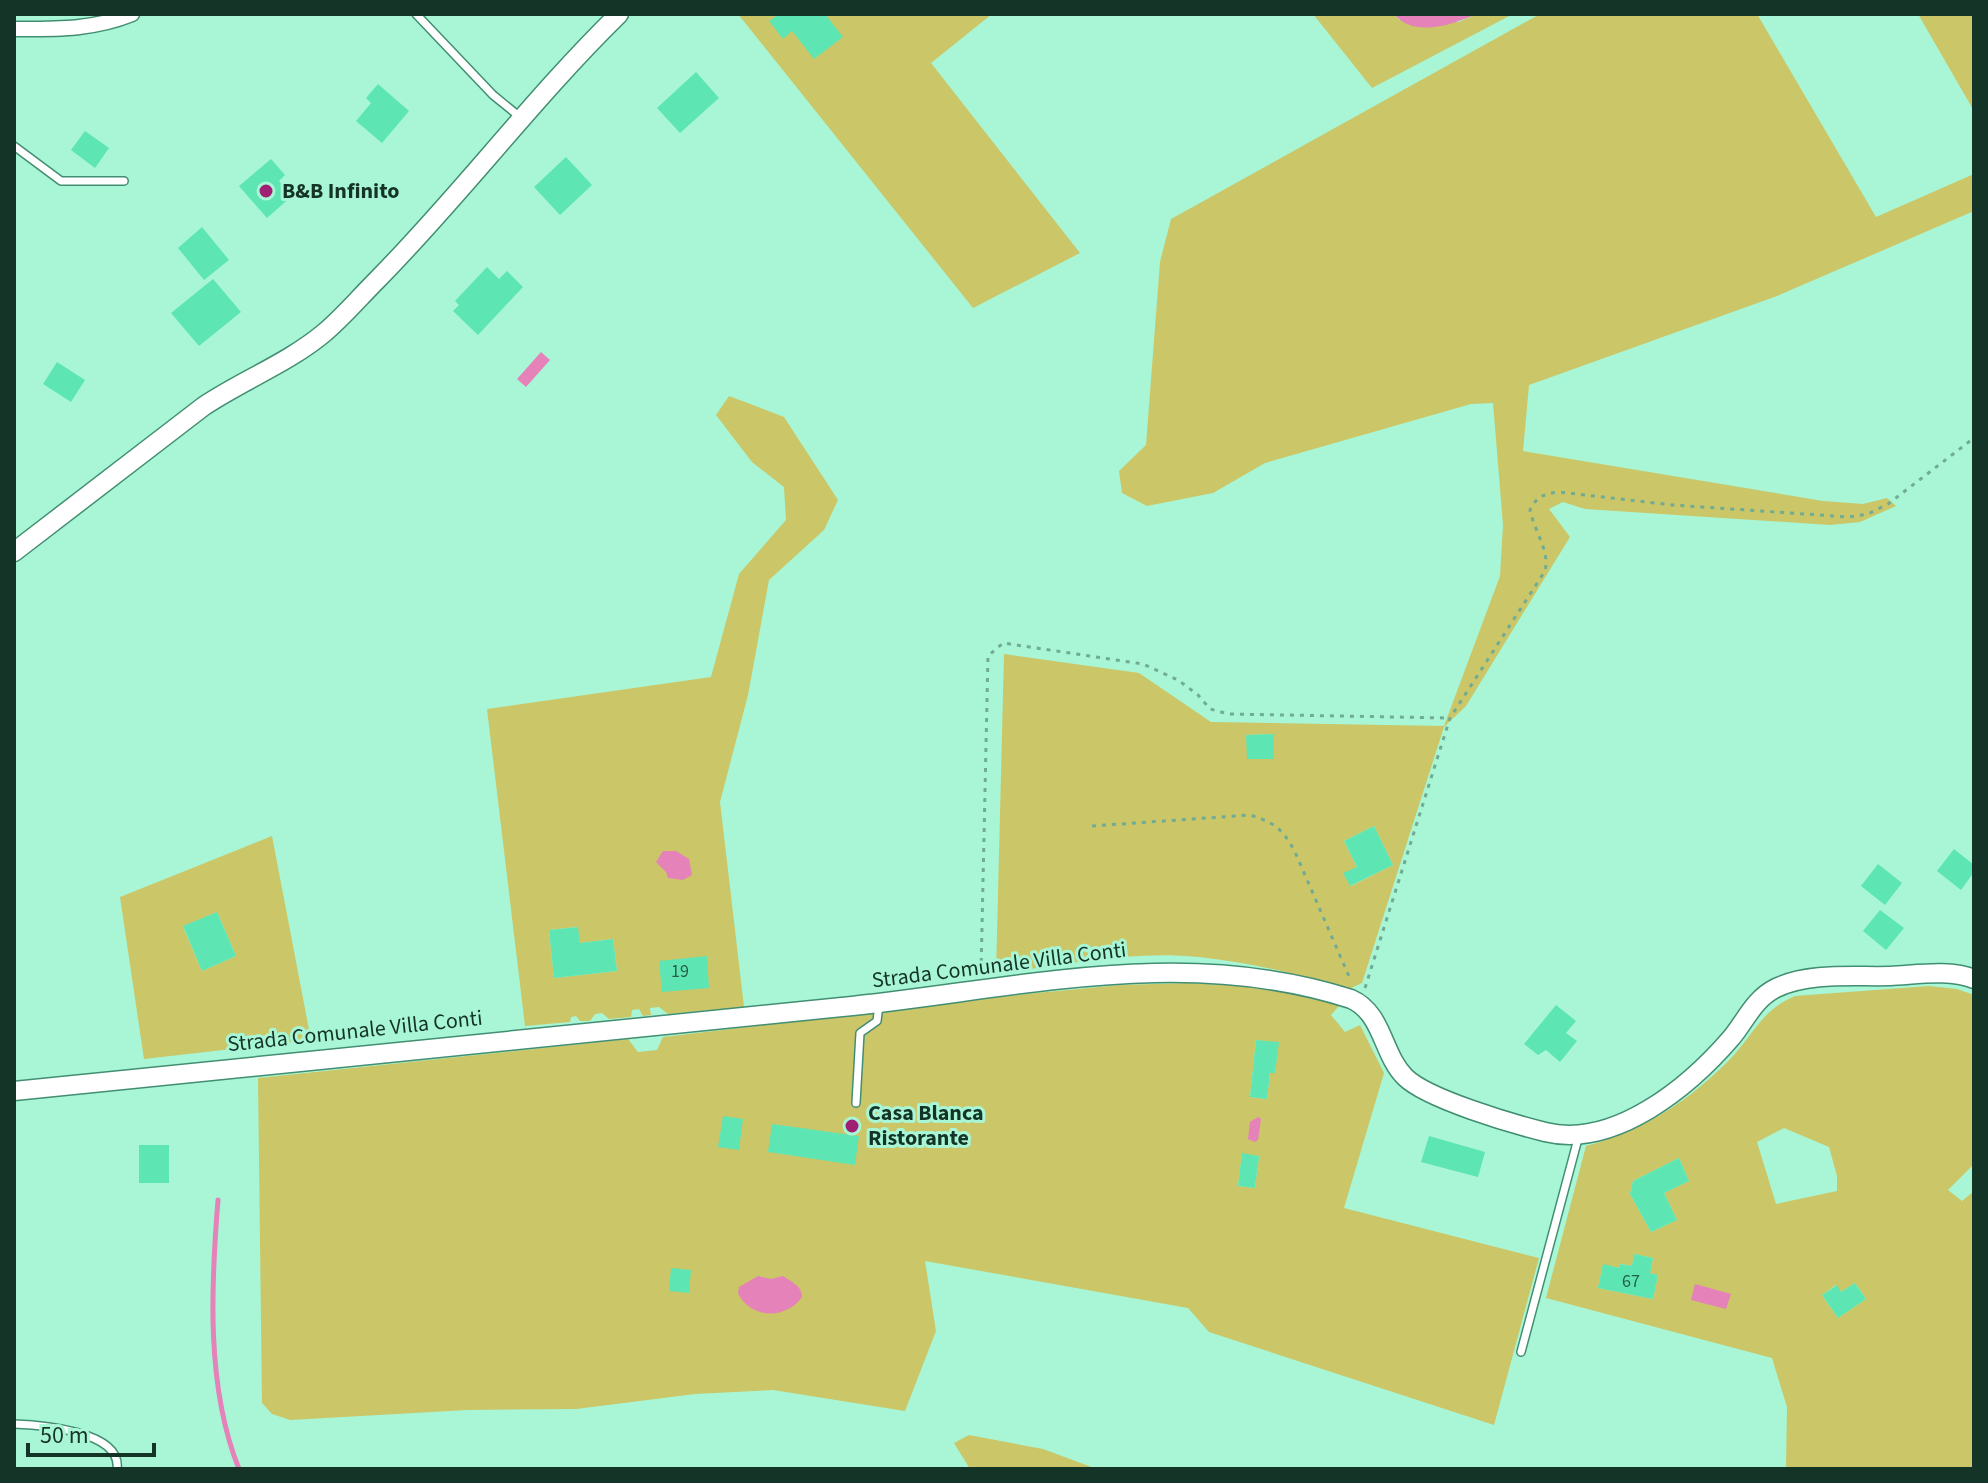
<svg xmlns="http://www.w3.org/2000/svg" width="1988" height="1483" font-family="'Source Sans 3',sans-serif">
<rect width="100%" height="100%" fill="#a8f6d5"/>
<path fill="#cbc667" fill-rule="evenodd" d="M 738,14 L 992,14 L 931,63 L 1080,253 L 973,308 Z
M 1313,14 L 1394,14 L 1399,20 L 1459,22 L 1476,14 L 1513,14 L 1372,88 Z
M 1540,14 L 1757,14 L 1876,217 L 1974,174 L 1974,211 L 1777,296 L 1529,385 L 1523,451 L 1823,501 L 1863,504 L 1887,498 L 1896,506 L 1860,522 L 1830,525 L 1585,509 L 1563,502 L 1549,509 L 1570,537 L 1466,706 L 1444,727 L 1362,983 L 1349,989 C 1300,975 1250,962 1198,957 C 1132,950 1062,965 996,974 L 1004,654 L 1139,673 L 1211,722 L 1444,726 L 1500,576 L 1503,525 L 1493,403 L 1471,404 L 1265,463 L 1213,493 L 1147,506 L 1122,493 L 1119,471 L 1146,445 L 1160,262 L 1171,219 ZM 1274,734 L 1274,758 L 1247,758 L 1247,735 ZM 1374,826 L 1393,865 L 1351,886 L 1344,874 L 1357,867 L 1344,841 Z
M 1918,14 L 1974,14 L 1974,111 Z
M 729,396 L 784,417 L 838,500 L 824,530 L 769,580 L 748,695 L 720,802 L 744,1007 L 668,1014 L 659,1007 L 650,1008 L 651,1015 L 643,1016 L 639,1009 L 632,1010 L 631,1017 L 609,1019 L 602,1013 L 595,1014 L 590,1021 L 580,1021 L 576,1016 L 571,1017 L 570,1022 L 525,1026 L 487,709 L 711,677 L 739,574 L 786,520 L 784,487 L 752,462 L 716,415 ZM 577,927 L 580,943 L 613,939 L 617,971 L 554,978 L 549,930 Z
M 272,836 L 311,1040 L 144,1059 L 120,897 ZM 217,912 L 236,956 L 202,971 L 183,927 Z
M 1188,983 C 1237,987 1293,983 1339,1006 L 1331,1015 L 1345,1032 L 1360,1025 L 1384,1073 L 1344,1208 L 1539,1258 L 1494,1425 L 1209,1332 L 1188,1308 L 925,1261 L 936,1331 L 905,1411 L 773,1390 L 695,1394 L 576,1409 L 467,1410 L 290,1420 L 272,1414 L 262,1403 L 258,1078 L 628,1039 L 638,1052 L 657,1050 L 663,1037 L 1026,994 L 1120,985 ZM 1256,1040 L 1278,1043 L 1275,1073 L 1270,1073 L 1267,1099 L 1250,1097 ZM 1242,1154 L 1259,1156 L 1255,1188 L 1238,1186 Z
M 1929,986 L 1957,989 L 1974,995 L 1974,1164 L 1948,1190 L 1962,1201 L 1974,1191 L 1974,1469 L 1786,1469 L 1787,1407 L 1772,1358 L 1546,1298 L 1586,1146 C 1644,1131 1692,1099 1733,1056 C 1755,1032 1762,1010 1795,996 ZM 1784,1128 L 1829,1147 L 1837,1176 L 1837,1191 L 1776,1204 L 1757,1142 ZM 1679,1158 L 1689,1181 L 1664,1193 L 1677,1220 L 1651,1232 L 1630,1194 L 1633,1181 ZM 1634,1254 L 1653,1258 L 1650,1273 L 1658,1275 L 1653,1299 L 1598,1288 L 1603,1265 L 1620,1268 L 1621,1264 L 1632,1266 ZM 1855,1283 L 1866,1299 L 1838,1318 L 1822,1295 L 1836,1285 L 1841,1292 Z
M 969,1435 L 1043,1449 L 1097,1469 L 970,1469 L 954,1443 Z"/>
<path fill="#e482b9" d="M 1394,14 L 1476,14 C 1453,25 1413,38 1394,14 Z
M 541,352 L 550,360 L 526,387 L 517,379 Z
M 663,851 L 676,851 L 689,859 L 692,875 L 683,880 L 668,878 L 666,872 L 656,862 Z
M 1258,1117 L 1261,1119 L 1258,1140 L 1255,1142 L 1248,1139 L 1250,1122 Z
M 758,1276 L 771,1279 L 783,1276 C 792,1282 802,1286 802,1297 C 786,1320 750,1319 738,1293 L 739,1287 Z
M 1695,1284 L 1731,1294 L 1726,1309 L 1691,1300 Z"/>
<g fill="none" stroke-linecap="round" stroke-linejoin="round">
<path stroke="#e482b9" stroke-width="5" d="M 218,1200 C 211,1286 206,1387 239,1469"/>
</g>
<path fill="#5ee5b4" d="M 779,14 L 825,14 L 843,37 L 814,59 L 792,31 L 783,39 L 769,21 Z
M 696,72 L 719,98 L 680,133 L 657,108 Z
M 378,84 L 409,111 L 382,143 L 356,121 L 371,103 L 366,98 Z
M 85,131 L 109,148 L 95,168 L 71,150 Z
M 566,157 L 592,185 L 560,215 L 534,187 Z
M 271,159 L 285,175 L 279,181 L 292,196 L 267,218 L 239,186 Z
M 202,227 L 229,260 L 204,280 L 178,248 Z
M 487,267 L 499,279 L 507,271 L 523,287 L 478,335 L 453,311 L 459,305 L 455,301 Z
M 213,279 L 241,312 L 199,346 L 171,313 Z
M 57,362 L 85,380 L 71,402 L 43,384 Z
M 1274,734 L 1274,759 L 1247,759 L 1246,735 Z
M 1374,826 L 1393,865 L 1350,886 L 1343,873 L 1357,867 L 1344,841 Z
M 1954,849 L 1974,865 L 1974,872 L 1961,890 L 1937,871 Z
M 1878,864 L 1902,883 L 1885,905 L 1861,886 Z
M 1880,910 L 1904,928 L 1886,950 L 1863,931 Z
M 217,912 L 236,956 L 202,971 L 183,926 Z
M 578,927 L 580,943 L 613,939 L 617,971 L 554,978 L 549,930 Z
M 707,956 L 709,988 L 662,992 L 659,961 Z
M 1556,1005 L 1576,1021 L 1566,1033 L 1577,1041 L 1560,1062 L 1546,1050 L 1538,1055 L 1524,1044 Z
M 1256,1040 L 1279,1042 L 1275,1073 L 1270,1073 L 1267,1099 L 1250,1097 Z
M 723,1116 L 743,1119 L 739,1150 L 718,1147 Z
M 772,1124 L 859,1136 L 855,1165 L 768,1152 Z
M 1429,1136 L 1485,1152 L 1478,1177 L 1421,1162 Z
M 139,1145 L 169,1145 L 169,1183 L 139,1183 Z
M 1242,1153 L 1259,1156 L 1255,1188 L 1238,1186 Z
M 1679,1158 L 1689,1181 L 1664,1193 L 1677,1220 L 1651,1232 L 1630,1194 L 1633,1181 Z
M 1634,1254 L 1653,1258 L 1650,1273 L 1658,1275 L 1653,1299 L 1598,1288 L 1603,1264 L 1620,1268 L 1620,1264 L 1632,1266 Z
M 671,1268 L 691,1270 L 689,1293 L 669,1291 Z
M 1855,1283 L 1866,1299 L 1838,1318 L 1822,1295 L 1837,1285 L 1841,1292 Z"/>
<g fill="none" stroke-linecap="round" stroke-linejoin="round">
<g stroke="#428e72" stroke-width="10">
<path id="lane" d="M 416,14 L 493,95 L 520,117
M 14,146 L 61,181 L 124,181
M 856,1103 L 860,1033 L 877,1021 L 879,1005
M 1521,1352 L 1579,1135
M 14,1424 C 41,1425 122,1431 117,1469"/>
</g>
<g stroke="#428e72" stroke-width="17">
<path id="street" d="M 14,29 C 56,29 93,30 132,14"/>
</g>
<g stroke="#428e72" stroke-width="21">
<path id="secondary" d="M 14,552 L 204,406 C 243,380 288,363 324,333 C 343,317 359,298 376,281 C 461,195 533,98 619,14
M 14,1091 C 290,1062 566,1033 842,1007 C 1014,990 1181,944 1351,999 C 1383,1013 1382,1054 1405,1077 C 1427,1099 1513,1124 1545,1132 C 1615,1149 1690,1086 1732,1037 C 1746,1020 1754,999 1776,988 C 1809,972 1854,977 1890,976 C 1916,975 1949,969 1974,979"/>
</g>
<path stroke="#70ac93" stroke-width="3" stroke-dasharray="4 6" stroke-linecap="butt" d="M 1092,826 L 1250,815 C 1275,823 1282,828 1295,852 L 1351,981
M 981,972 L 988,656 L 1003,643 L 1143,664 L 1178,680 L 1198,695 L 1210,709 L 1229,714 L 1450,718
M 1365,988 L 1450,718 L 1545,571 C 1550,550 1534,531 1530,510 C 1537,496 1544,494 1559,492 L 1673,505 L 1849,517 L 1868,514 L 1888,504 L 1974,438"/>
<use href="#lane" stroke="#fff" stroke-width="7"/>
<use href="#street" stroke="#fff" stroke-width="14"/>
<use href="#secondary" stroke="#fff" stroke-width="18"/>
</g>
<g fill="#9f2073" stroke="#a8f6d5" stroke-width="3">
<circle cx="266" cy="191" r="8"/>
<circle cx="852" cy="1126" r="8"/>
</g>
<g text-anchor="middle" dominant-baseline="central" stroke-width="6" stroke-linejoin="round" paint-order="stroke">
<g font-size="18" fill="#26604b">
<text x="680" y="971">19</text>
<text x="1631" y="1281">67</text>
</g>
<g font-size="22" font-weight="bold" fill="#143428" stroke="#a8f6d5" text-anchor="start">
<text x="282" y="191">B&amp;B Infinito</text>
<text x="868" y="1113">Casa Blanca<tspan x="868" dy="25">Ristorante</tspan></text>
</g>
<g font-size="22" fill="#143428" stroke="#a8f6d5">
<text transform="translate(999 965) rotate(-7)">Strada Comunale Villa Conti</text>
<text transform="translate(355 1031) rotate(-6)">Strada Comunale Villa Conti</text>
</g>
</g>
<rect width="1988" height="1483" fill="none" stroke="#143428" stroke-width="32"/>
<path d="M28 1443v12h126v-12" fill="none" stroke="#143428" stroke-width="4"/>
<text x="40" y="1443" font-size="24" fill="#143428" stroke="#a8f6d5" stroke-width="6" paint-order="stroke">50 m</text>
</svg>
